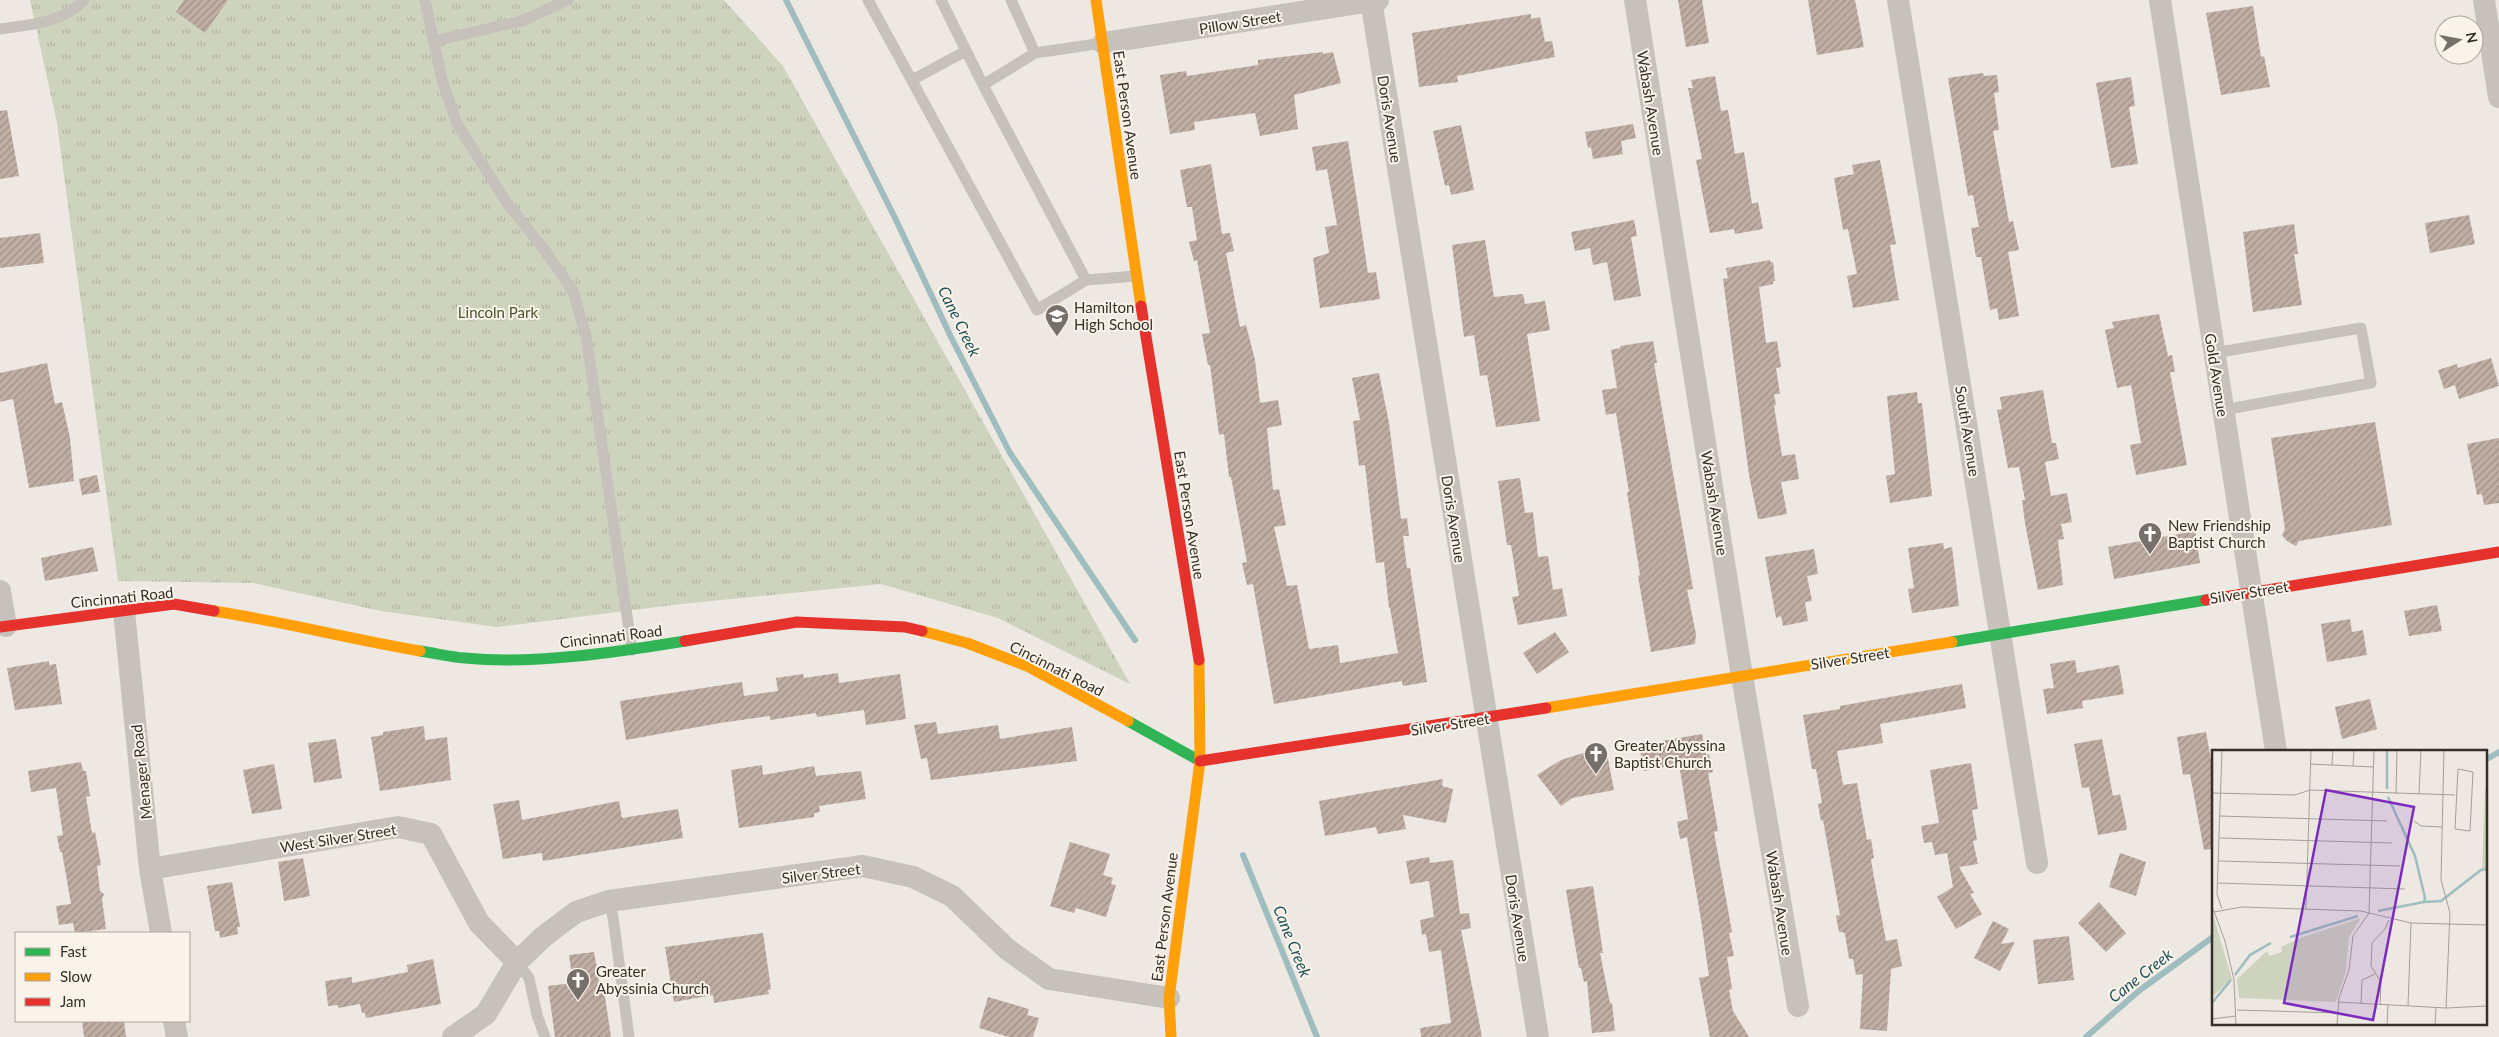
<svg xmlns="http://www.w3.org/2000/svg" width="2499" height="1037" font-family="Lato,sans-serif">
<defs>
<pattern id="grass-tufts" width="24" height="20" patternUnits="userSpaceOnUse" patternTransform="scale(1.25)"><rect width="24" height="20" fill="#cdd3bc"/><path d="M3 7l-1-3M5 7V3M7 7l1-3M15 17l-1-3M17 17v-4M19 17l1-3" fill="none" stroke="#b1b5a2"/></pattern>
<pattern id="building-hatch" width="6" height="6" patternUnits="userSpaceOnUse" patternTransform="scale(1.25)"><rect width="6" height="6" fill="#c0aea4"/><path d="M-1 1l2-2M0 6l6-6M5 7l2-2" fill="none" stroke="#9d8e86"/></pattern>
</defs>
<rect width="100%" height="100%" fill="#ede8e2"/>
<path fill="url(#grass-tufts)" d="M 30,0 L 724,0 L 783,66 L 1130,684 L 998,618 L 881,584 L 681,604 L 497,627 L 381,611 L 253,583 L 118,581 L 57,123 Z"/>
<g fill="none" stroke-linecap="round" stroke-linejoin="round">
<path stroke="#9fbdbe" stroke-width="6" d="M 786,0 L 896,220 L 951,337 L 1010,453 L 1135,640
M 2485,760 L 2499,752
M 1243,855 L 1317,1037
M 2086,1037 L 2140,990 L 2213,937"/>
</g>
<path fill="url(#building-hatch)" d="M 184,0 L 228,0 L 205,33 L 176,12 Z
M 1678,0 L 1702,0 L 1709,43 L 1686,47 Z
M 1808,0 L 1855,0 L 1864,47 L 1817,55 Z
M 2253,6 L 2261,57 L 2264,56 L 2270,87 L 2221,95 L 2206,13 Z
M 1531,14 L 1531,19 L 1540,17 L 1545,42 L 1552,41 L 1555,57 L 1457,76 L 1458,82 L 1419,87 L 1412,33 Z
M 1323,52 L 1323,54 L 1333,52 L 1341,83 L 1294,95 L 1298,129 L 1260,136 L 1255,113 L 1194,122 L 1195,130 L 1170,134 L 1160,75 L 1186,71 L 1187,76 L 1258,65 L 1258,60 Z
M 1983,73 L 1984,76 L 1997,75 L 1999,92 L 1994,93 L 1999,130 L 1993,131 L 2009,222 L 2013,221 L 2019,250 L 2008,252 L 2019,316 L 1999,320 L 1997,308 L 1990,310 L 1981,257 L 1976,257 L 1971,228 L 1979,227 L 1973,195 L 1968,196 L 1948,78 Z
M 1715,76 L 1721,111 L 1728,110 L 1735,154 L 1744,152 L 1752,204 L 1758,202 L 1763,229 L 1735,234 L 1734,229 L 1710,233 L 1696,160 L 1702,159 L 1688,88 L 1693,88 L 1691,80 Z
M 2131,77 L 2135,106 L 2129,107 L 2138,164 L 2111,168 L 2096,83 Z
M 7,110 L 19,176 L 0,179 L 0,111 Z
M 1633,124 L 1636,138 L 1621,141 L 1623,154 L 1593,159 L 1591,147 L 1588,148 L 1585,132 Z
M 1461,125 L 1474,190 L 1451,195 L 1449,185 L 1445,186 L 1433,131 Z
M 1348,141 L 1368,273 L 1376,272 L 1380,299 L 1320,308 L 1313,258 L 1329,253 L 1325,227 L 1337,225 L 1327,169 L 1316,171 L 1312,147 Z
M 1880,160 L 1896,244 L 1890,245 L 1899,300 L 1853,308 L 1847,276 L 1857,274 L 1848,229 L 1843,230 L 1834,178 L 1854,174 L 1852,165 Z
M 1211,164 L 1222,234 L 1230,233 L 1234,251 L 1226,253 L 1240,327 L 1246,325 L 1255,360 L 1260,403 L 1278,400 L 1282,425 L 1267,428 L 1273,490 L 1279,489 L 1286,525 L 1274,527 L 1287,586 L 1297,585 L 1309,649 L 1338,645 L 1340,663 L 1398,653 L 1390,608 L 1389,608 L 1384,562 L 1376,563 L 1365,465 L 1359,466 L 1353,421 L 1360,420 L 1352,378 L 1379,373 L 1389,423 L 1401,519 L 1407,518 L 1409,536 L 1403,536 L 1407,568 L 1410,568 L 1427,682 L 1403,686 L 1402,681 L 1274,704 L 1253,584 L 1247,585 L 1242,563 L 1247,562 L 1231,477 L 1229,477 L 1224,434 L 1219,435 L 1210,365 L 1208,365 L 1202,334 L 1210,333 L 1197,260 L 1194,261 L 1189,242 L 1197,240 L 1192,207 L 1187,207 L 1180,170 Z
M 2469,215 L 2475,244 L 2430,253 L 2425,223 Z
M 1634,220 L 1637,236 L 1631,237 L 1641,296 L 1614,301 L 1607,262 L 1593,265 L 1590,248 L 1575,251 L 1571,232 Z
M 2294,224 L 2298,254 L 2294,254 L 2302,305 L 2253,312 L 2243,232 Z
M 40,233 L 44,263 L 0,268 L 0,238 Z
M 1485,240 L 1494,297 L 1523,294 L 1525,304 L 1545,301 L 1550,330 L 1527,334 L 1540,421 L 1496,427 L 1487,375 L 1480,376 L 1474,335 L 1464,337 L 1452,245 Z
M 1770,260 L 1771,263 L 1773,262 L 1775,281 L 1773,281 L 1773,284 L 1759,287 L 1766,343 L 1777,341 L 1781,367 L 1776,368 L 1780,394 L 1774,394 L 1776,405 L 1774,406 L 1782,456 L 1795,454 L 1799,479 L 1781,482 L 1787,514 L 1761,519 L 1758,519 L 1749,475 L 1723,279 L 1728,278 L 1726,268 Z
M 2159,314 L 2168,356 L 2172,355 L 2175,372 L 2170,372 L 2187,465 L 2136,475 L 2130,445 L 2141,443 L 2131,385 L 2117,388 L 2105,330 L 2114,328 L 2112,322 Z
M 1653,341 L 1657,363 L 1654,363 L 1693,589 L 1687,590 L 1696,634 L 1695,644 L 1651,652 L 1638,576 L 1640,575 L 1627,492 L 1629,492 L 1616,413 L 1606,415 L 1602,390 L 1617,388 L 1611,350 L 1620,348 L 1620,346 Z
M 2491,358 L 2499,386 L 2459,399 L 2455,385 L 2444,389 L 2438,370 L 2457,364 L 2458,368 Z
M 47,363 L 55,404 L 62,402 L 70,438 L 74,481 L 29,488 L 13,399 L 0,402 L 0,373 Z
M 2043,390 L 2052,443 L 2056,443 L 2059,459 L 2045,462 L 2051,496 L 2067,493 L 2072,522 L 2061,524 L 2064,539 L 2058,540 L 2063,585 L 2038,590 L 2025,523 L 2022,500 L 2025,500 L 2019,467 L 2008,468 L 1997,410 L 2002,409 L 2000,397 Z
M 1917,392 L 1918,403 L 1922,403 L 1932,496 L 1890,503 L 1886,476 L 1895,474 L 1887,396 Z
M 2375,422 L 2392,525 L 2299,541 L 2296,546 L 2287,541 L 2282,535 L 2285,529 L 2271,438 Z
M 2499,438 L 2499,503 L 2484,505 L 2482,494 L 2477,495 L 2467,444 Z
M 97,475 L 100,492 L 82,495 L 79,479 Z
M 1520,478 L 1525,513 L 1533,512 L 1538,557 L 1548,556 L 1553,590 L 1562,588 L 1567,616 L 1518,625 L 1512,597 L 1519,596 L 1511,545 L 1507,545 L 1498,481 Z
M 2195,531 L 2200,563 L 2114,579 L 2108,547 Z
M 1943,543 L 1944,549 L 1952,547 L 1959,606 L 1912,613 L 1908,589 L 1914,588 L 1908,548 Z
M 93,547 L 98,571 L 45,581 L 41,558 Z
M 1814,549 L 1818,574 L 1807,576 L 1812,601 L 1805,602 L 1808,621 L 1783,626 L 1781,616 L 1776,618 L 1765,557 Z
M 2437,605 L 2442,631 L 2409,636 L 2404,611 Z
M 2350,619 L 2352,632 L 2363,630 L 2367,655 L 2327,662 L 2321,624 Z
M 1555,632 L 1569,652 L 1537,674 L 1523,653 Z
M 2075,660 L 2077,673 L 2119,665 L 2124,694 L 2082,701 L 2083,708 L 2047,714 L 2043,689 L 2054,688 L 2050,664 Z
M 49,661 L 49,665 L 56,664 L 62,704 L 15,710 L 7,668 Z
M 838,673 L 839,683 L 900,674 L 906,719 L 866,725 L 864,710 L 817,717 L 816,713 L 770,720 L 770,716 L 720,723 L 626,740 L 620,701 L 742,682 L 744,696 L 778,691 L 776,678 L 803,674 L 804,678 Z
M 1962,684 L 1966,708 L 1880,724 L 1883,743 L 1837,751 L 1843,785 L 1857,783 L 1867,840 L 1871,839 L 1874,858 L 1871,859 L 1873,872 L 1886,941 L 1897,939 L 1902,966 L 1891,969 L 1887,1031 L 1860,1029 L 1863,974 L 1856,975 L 1853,959 L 1849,959 L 1845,934 L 1843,932 L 1839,932 L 1836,916 L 1840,915 L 1823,820 L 1821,821 L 1818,804 L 1822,803 L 1816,769 L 1812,769 L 1803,715 L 1840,709 L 1840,706 Z
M 2370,699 L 2377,729 L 2342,739 L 2335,707 Z
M 936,722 L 938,734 L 998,725 L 1000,739 L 1072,727 L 1077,761 L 931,780 L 927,758 L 921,759 L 914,725 Z
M 424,726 L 425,740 L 447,737 L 451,780 L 380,791 L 371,737 L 383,735 L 383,732 Z
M 2206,732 L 2213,772 L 2213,849 L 2204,850 L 2190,774 L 2183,775 L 2177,737 Z
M 1702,734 L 1706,755 L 1709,754 L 1713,772 L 1708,773 L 1718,831 L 1714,832 L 1732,932 L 1729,933 L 1734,956 L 1727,957 L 1732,989 L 1729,990 L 1733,1011 L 1749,1037 L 1710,1037 L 1699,978 L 1709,976 L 1701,920 L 1687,837 L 1680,839 L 1677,822 L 1688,819 L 1679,764 L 1644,771 L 1639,745 Z
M 336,739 L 342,778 L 314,783 L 308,743 Z
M 2102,739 L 2113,796 L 2120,794 L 2127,827 L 2126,830 L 2098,835 L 2089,787 L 2082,788 L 2074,744 Z
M 1599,748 L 1601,755 L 1607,754 L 1614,790 L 1572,798 L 1561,806 L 1537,775 L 1561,760 Z
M 81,762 L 83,771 L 86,771 L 90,796 L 86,797 L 92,833 L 95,832 L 101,865 L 97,866 L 100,891 L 104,894 L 102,899 L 106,929 L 75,933 L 73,923 L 59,925 L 56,906 L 71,904 L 62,852 L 60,852 L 57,836 L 63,835 L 56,788 L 31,792 L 28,771 Z
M 1971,763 L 1978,809 L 1972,810 L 1977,840 L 1973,841 L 1978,864 L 1959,867 L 1974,893 L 1970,894 L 1982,914 L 1956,929 L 1937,897 L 1953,887 L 1947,853 L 1935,855 L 1932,842 L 1924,843 L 1921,826 L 1939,823 L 1930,770 Z
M 274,764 L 282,809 L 252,814 L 243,770 Z
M 762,765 L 763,775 L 814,766 L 816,776 L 861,771 L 866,799 L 819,806 L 820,812 L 814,813 L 814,817 L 739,828 L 731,770 Z
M 1443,779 L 1442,786 L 1453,789 L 1446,823 L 1403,815 L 1406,829 L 1378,834 L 1376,827 L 1325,836 L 1319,801 Z
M 519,800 L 522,820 L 619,801 L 622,818 L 678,809 L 683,838 L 543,861 L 542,853 L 503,859 L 493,804 Z
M 1070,842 L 1110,854 L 1103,875 L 1113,878 L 1111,884 L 1116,885 L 1106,917 L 1076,908 L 1074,913 L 1050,906 Z
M 2120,853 L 2146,862 L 2136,896 L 2109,887 Z
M 1429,857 L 1430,863 L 1453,860 L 1460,914 L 1469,913 L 1471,928 L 1461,930 L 1482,1037 L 1421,1037 L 1420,1028 L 1451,1023 L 1441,950 L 1429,952 L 1426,934 L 1422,935 L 1420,920 L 1434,917 L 1429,881 L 1410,884 L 1406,861 Z
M 303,858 L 310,896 L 284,901 L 278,862 Z
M 232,882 L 240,927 L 237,927 L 238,934 L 220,938 L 219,931 L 215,931 L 207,886 Z
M 1593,886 L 1603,953 L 1600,953 L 1610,1003 L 1612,1003 L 1615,1031 L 1592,1033 L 1587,981 L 1584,982 L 1581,968 L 1579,968 L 1566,890 Z
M 2099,902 L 2126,933 L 2106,952 L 2078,923 Z
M 1993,921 L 2009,929 L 2001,944 L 2015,942 L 2000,971 L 1974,958 Z
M 763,933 L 771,989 L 768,990 L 769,994 L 714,1003 L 713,995 L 674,1002 L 665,947 Z
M 2069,936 L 2074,980 L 2038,984 L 2033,940 Z
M 594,952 L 601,991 L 604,990 L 611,1037 L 555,1037 L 548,986 L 573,983 L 569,955 Z
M 433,959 L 441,1004 L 366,1018 L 365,1013 L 362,1013 L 360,1004 L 338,1008 L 338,1005 L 328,1006 L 325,981 L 352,977 L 352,983 L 408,972 L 407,965 Z
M 988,997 L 1029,1009 L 1027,1015 L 1039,1018 L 1033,1037 L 1009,1037 L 979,1028 Z
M 82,1021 L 124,1021 L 126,1037 L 84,1037 Z"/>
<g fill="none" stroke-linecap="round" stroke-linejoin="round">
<path stroke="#c6c1bb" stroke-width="11" d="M 425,0 L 442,80 L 457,124 L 507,203 L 544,249 L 573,291 L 586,336 L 632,650
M 868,0 L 1037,310 L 1086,280 L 983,85 L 1035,53 L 1103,43
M 941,0 L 983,85
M 1011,0 L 1035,53
M 0,29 C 29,25 63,23 84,0
M 434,41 L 522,21 L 568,0
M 912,80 L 966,51
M 1086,280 L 1136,276
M 2214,353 L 2361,328 L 2371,383 L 2223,410
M 609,901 L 613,917 L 629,1037
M 517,962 L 529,978 L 537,1015 L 545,1037"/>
<path stroke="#c6c1bb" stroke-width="22" d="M 1371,0 L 1538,1037
M 1635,0 L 1742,676 L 1798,1006
M 1898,0 L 2037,863
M 2160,0 L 2276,751
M 2484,0 L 2499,97
M 1103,43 L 1378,0
M 0,591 L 6,626
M 124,611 L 150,869 L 161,933
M 150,869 L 398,827 L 431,834 L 479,923 L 517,962
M 174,1021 L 177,1037
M 453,1037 L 486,1014 L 517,962 L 543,937 L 576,912 L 609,901 L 863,866 L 913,877 L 952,896 L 1007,949 L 1049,979 L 1169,998"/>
<path stroke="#30b455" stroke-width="11" d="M 1952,642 L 2206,600
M 420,651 C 435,653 450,657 465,658 C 533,665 618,652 685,641
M 1128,721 L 1200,761"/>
<path stroke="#ff9f0a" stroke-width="11" d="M 1096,0 L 1141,306
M 214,611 C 284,622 351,639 420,651
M 922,631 L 967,643 L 1027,666 L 1128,721
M 1546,708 L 1952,642
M 1171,1037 L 1169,998 L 1200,761 L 1199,660"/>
<path stroke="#e5322d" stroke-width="11" d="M 1141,306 L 1199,660
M 2206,600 L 2499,552
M 0,627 L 174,604 L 214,611
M 685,641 L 797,622 L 905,627 L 922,631
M 1200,761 L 1546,708"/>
</g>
<defs>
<g id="school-pin" transform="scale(1.25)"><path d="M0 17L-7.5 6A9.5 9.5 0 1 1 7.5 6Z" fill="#776f6a" stroke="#faf3ea"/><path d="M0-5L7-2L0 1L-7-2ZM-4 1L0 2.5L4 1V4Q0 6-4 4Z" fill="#fff"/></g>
<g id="church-pin" transform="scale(1.25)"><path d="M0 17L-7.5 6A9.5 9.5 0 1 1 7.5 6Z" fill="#776f6a" stroke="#faf3ea"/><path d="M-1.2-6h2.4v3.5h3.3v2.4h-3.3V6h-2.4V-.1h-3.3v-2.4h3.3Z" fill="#fff"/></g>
</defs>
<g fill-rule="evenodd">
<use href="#school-pin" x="1057" y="316"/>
<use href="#church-pin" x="2150" y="534"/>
<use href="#church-pin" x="1596" y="754"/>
<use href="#church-pin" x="578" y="980"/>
</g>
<g text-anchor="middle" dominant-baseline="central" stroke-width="4" stroke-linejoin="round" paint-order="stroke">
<g font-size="15" fill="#382e29" stroke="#faf3ea">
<text transform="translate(1240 22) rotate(-9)">Pillow Street</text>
<text transform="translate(1651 103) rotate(81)">Wabash Avenue</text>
<text transform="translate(1128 115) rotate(82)">East Person Avenue</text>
<text transform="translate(1390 119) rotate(81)">Doris Avenue</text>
<text transform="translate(2217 375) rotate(81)">Gold Avenue</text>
<text transform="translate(1968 431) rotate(81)">South Avenue</text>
<text transform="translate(1715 503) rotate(81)">Wabash Avenue</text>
<text transform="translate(1190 515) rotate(81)">East Person Avenue</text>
<text transform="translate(1454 519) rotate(81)">Doris Avenue</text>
<text transform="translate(2249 592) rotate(-9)">Silver Street</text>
<text transform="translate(122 597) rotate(-6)">Cincinnati Road</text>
<text transform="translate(611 636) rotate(-7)">Cincinnati Road</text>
<text transform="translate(1850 658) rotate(-9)">Silver Street</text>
<text transform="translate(1057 668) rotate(27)">Cincinnati Road</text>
<text transform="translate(1450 724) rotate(-9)">Silver Street</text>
<text transform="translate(141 772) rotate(-96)">Menager Road</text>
<text transform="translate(338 838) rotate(-9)">West Silver Street</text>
<text transform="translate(821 873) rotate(-7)">Silver Street</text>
<text transform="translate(1780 903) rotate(81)">Wabash Avenue</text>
<text transform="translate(1164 917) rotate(-83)">East Person Avenue</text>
<text transform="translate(1518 918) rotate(81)">Doris Avenue</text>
</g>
<g font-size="15" fill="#382e29" stroke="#faf3ea" text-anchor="start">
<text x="1074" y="307">Hamilton<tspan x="1074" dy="17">High School</tspan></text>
<text x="2168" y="525">New Friendship<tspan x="2168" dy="17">Baptist Church</tspan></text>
<text x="1614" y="745">Greater Abyssina<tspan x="1614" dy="17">Baptist Church</tspan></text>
<text x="596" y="971">Greater<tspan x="596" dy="17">Abyssinia Church</tspan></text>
</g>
<g font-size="15" fill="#45552d" stroke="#faf3ea">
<text x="498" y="312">Lincoln Park</text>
</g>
<g font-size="16" font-style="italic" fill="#1f5259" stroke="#faf3ea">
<text transform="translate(960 321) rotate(64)">Cane Creek</text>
<text transform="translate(1293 941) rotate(68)">Cane Creek</text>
<text transform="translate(2140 975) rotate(-38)">Cane Creek</text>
</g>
</g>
<g transform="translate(2212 750)">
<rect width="275" height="275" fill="#ede8e2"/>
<path d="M 149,168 L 137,187 L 134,221 L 124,252 L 27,248 L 25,229 L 55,201 L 57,206 L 70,202 L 69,197 L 91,187 Z" fill="#cdd3bc"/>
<path d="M 273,39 L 275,39 L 275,121 L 270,121 ZM 1,164 L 20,229 L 0,247 L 0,164 Z" fill="#cdd3bc"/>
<path fill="none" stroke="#9fbdbe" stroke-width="2.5" d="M 175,39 L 175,0M 212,152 L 229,151 L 269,120 L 275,119M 166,161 L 212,152 L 213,148 L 203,106 L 176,47M 78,187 L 146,166M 23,225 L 38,205 L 59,193M 0,253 L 19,230"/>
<path fill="none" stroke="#a59e98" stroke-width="1" d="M 232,0 L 229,130 L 238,163 L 234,258M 98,14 L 162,17M 120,15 L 121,0M 141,16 L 142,0M 246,19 L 261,22 L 258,81 L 243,79 ZM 0,43 L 83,45 L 98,40 L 243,45M 184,44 L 185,0M 207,44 L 209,0M 8,66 L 175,71M 202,71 L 209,76 L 230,77M 8,88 L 180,93M 7,111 L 188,116M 6,133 L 193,139M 0,156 L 13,191 L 22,230 L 24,275M 10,159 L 5,144 L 10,0M 94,159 L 99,0M 2,162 L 30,157 L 149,161 L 199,173 L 275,175M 126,252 L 234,258 L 275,256M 149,254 L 150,230 L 163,224M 168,255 L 169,232 L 159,216 L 160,193 L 173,179 L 177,170M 196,256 L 199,173M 25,260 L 126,263M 0,269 L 24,266M 125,275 L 127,248 L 137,220 L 141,186 L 157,163 L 162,0M 175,275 L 176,255M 223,275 L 224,257"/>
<path fill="#7b2cbf" fill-opacity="0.15" stroke="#7b2cbf" stroke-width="2.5" d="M 114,40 L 202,57 L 161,270 L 72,253 Z"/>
<rect width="275" height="275" fill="none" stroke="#382e29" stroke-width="2.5"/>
</g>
<rect x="15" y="932" width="175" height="90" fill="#faf3ea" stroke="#aca49d"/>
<rect x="25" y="948" width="25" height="8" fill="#30b455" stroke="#aca49d"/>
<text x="60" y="957" font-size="15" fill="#382e29">Fast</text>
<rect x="25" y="973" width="25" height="8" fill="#ff9f0a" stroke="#aca49d"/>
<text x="60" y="982" font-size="15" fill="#382e29">Slow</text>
<rect x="25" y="998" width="25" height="8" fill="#e5322d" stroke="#aca49d"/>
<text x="60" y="1007" font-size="15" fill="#382e29">Jam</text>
<g transform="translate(2459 40) rotate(79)"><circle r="24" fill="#faf3ea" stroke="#aca49d"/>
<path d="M0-4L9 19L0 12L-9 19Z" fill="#776f6a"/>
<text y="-8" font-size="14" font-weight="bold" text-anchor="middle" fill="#382e29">N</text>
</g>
</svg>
